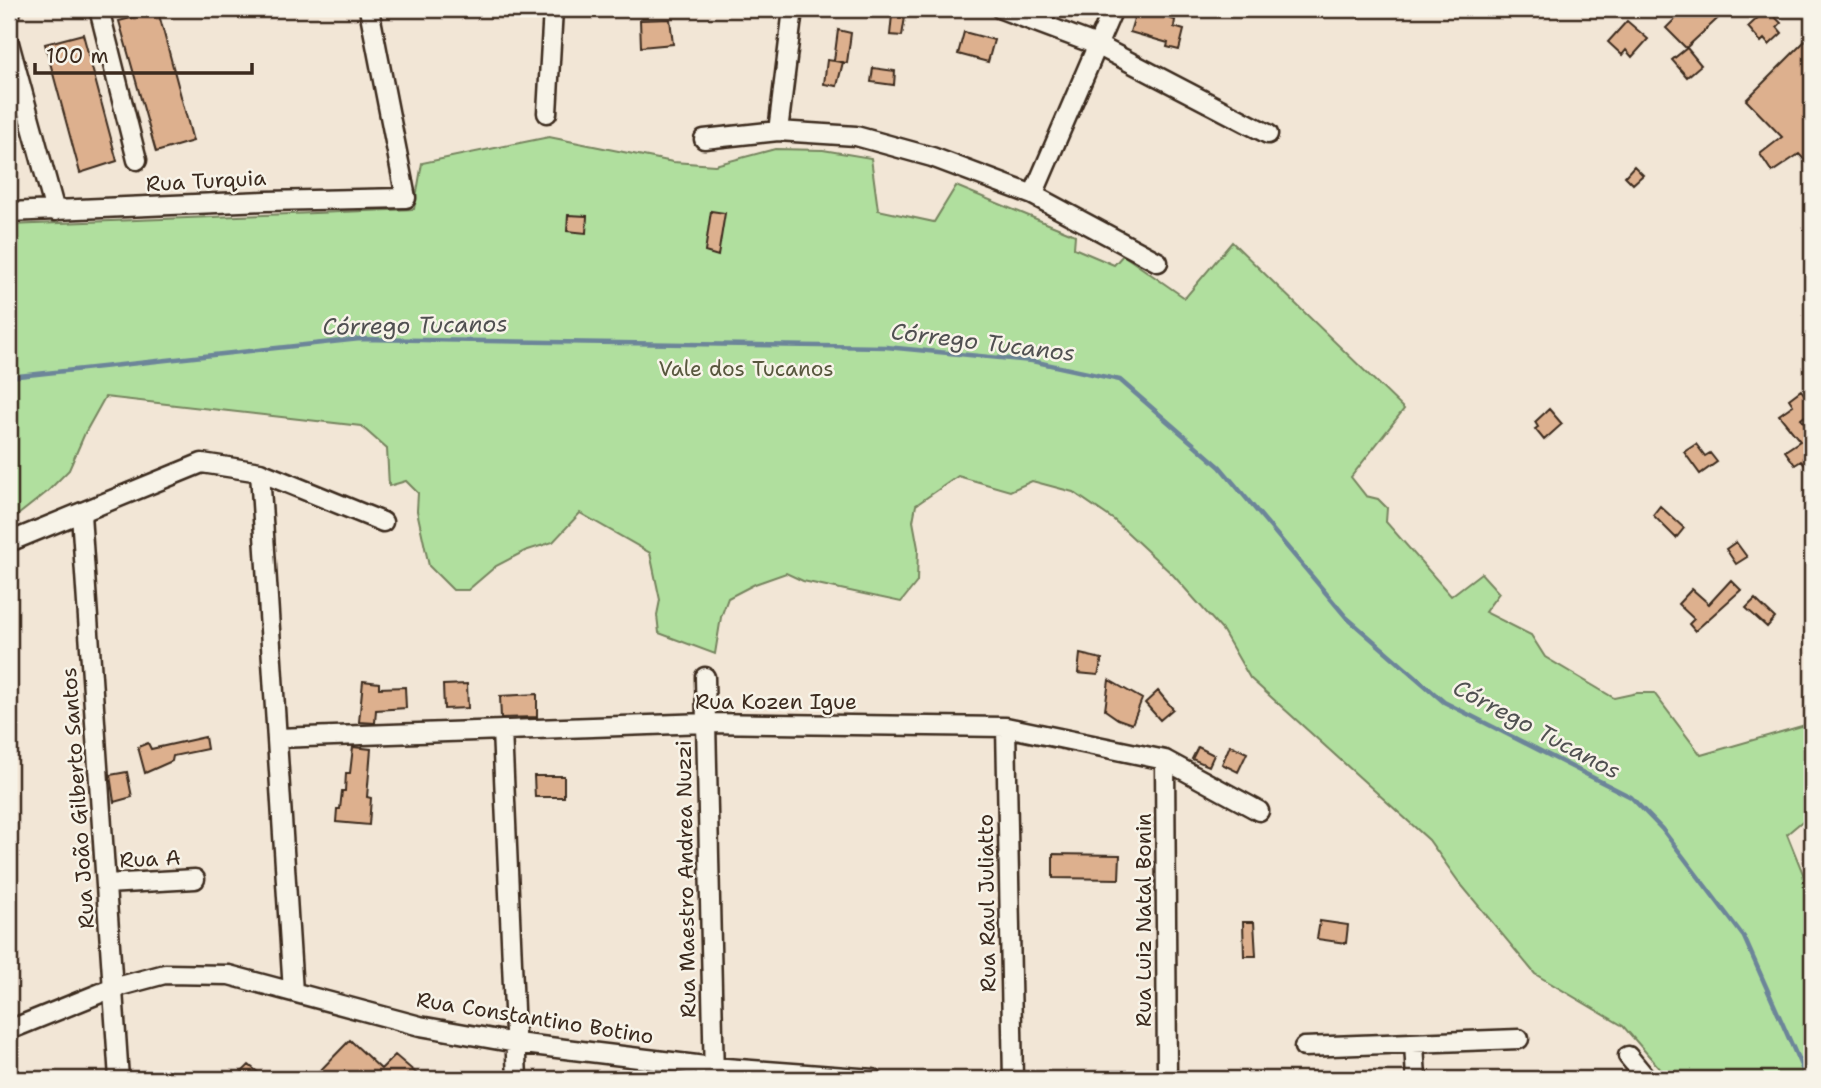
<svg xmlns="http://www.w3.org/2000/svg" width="1821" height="1088" font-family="'Shantell Sans',sans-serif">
<rect width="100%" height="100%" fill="#f2e6d6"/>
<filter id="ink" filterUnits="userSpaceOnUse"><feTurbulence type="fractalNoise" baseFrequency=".0143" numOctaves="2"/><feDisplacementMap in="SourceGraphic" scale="14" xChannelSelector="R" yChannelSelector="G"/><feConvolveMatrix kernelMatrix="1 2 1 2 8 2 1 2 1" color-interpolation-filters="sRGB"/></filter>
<g filter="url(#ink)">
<path fill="#b0df9e" stroke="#76845e" stroke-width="2" d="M 549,137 L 673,162 L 715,165 L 775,149 L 823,150 L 871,158 L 878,210 L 934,222 L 956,186 L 1075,235 L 1074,248 L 1114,265 L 1123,255 L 1185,298 L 1232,242 L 1404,409 L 1351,477 L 1366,496 L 1378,499 L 1387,508 L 1386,522 L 1451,596 L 1481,573 L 1499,593 L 1485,612 L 1531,635 L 1545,657 L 1614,698 L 1637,693 L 1654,693 L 1701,755 L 1812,723 L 1812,813 L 1787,834 L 1812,896 L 1812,1079 L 1669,1079 L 1623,1026 L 1535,974 L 1458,881 L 1429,840 L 1250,678 L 1223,631 L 1173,575 L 1114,520 L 1073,492 L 1032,481 L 1010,491 L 958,476 L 916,505 L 913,521 L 918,548 L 917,582 L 901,602 L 803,581 L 786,573 L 755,584 L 728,598 L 721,617 L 715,654 L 659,633 L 657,615 L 660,600 L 650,553 L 580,513 L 553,542 L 525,551 L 496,566 L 468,590 L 453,590 L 429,566 L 417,511 L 418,493 L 406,481 L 389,486 L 387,449 L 361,426 L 105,397 L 85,433 L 69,470 L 47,492 L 9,522 L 9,225 L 414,209 L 422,163 Z"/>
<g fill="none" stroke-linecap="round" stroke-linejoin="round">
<path stroke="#6c8599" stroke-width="4.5" d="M 9,377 L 360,339 L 886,347 L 1032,361 L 1120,380 L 1220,467 L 1346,617 L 1444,702 L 1631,797 L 1662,829 L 1744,937 L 1807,1079"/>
</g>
<path fill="#ddb08e" stroke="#3b2a1e" stroke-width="2" d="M 1137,9 L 1175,20 L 1174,27 L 1184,30 L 1179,50 L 1167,47 L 1168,43 L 1130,32 Z
M 1685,9 L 1728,9 L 1686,48 L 1666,28 Z
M 1767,9 L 1781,23 L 1777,27 L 1782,33 L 1769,45 L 1764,39 L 1761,42 L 1748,27 Z
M 158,11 L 193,141 L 156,152 L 119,21 Z
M 892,15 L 905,17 L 902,36 L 890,35 Z
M 670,19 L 673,44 L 641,47 L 640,20 Z
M 1627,21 L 1648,39 L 1632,57 L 1626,50 L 1622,55 L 1608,42 Z
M 838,30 L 851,33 L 847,63 L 834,61 Z
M 964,32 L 994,40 L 988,62 L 958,54 Z
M 83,34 L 117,161 L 80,173 L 45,44 Z
M 1812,34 L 1812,168 L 1799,154 L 1772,172 L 1760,154 L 1782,137 L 1746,100 Z
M 1687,48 L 1701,65 L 1687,77 L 1672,60 Z
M 827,60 L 843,62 L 837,86 L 824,84 Z
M 873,68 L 895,71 L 894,85 L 871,82 Z
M 1634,166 L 1643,175 L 1633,184 L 1625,176 Z
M 711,211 L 725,213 L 718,256 L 705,252 Z
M 568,215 L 587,216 L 586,233 L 567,231 Z
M 1801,390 L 1812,405 L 1812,411 L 1801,419 L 1812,432 L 1812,460 L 1805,465 L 1801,461 L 1795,465 L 1785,451 L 1800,441 L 1779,415 L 1793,405 L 1789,399 Z
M 1549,409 L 1562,424 L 1544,440 L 1535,429 L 1538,427 L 1535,422 Z
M 1696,444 L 1705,456 L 1710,453 L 1717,462 L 1700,474 L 1684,452 Z
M 1660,506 L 1684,528 L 1676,538 L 1653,515 Z
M 1736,542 L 1747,557 L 1736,564 L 1726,549 Z
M 1731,580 L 1741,590 L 1695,631 L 1689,624 L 1694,619 L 1678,604 L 1692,589 L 1709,604 Z
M 1755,599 L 1775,618 L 1767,627 L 1746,608 Z
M 1080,654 L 1102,659 L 1098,675 L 1078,673 Z
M 1109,680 L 1142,699 L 1132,724 L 1118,719 L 1105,710 Z
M 363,681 L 379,683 L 379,688 L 405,687 L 406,708 L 376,710 L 375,723 L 359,722 Z
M 467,684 L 468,708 L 444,709 L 443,685 Z
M 1158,691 L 1173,709 L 1160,720 L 1145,703 Z
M 537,694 L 537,717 L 501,718 L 500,696 Z
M 205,737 L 207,749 L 173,756 L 172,761 L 145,773 L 138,747 L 148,743 L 151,749 Z
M 1230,745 L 1247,753 L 1238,772 L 1222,764 Z
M 353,747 L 371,749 L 367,797 L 371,798 L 369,825 L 336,822 L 337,809 L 340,809 L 342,791 L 345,791 L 346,773 L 350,773 Z
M 1198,747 L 1214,755 L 1209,766 L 1192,759 Z
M 127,772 L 132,797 L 114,802 L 110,775 Z
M 534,776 L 564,776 L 564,797 L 535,797 Z
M 1053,854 L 1120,855 L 1119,879 L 1053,878 Z
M 1320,921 L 1348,925 L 1346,943 L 1317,939 Z
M 1243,922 L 1254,922 L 1256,956 L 1244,956 Z
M 350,1040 L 381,1069 L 395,1055 L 423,1079 L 312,1079 Z
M 249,1065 L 266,1079 L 235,1079 Z"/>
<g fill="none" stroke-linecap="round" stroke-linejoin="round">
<g stroke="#3b2a1e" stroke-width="23">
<path id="street" d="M 99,9 L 137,160
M 1001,9 L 1097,45 L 1268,134
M 9,10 L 12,9
M 9,43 L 55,211
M 547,113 L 553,9
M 778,131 L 793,9
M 704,139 L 778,131 L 856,136 L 932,157 L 1033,195 L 1158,262
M 1033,195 L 1113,9
M 9,212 L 266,201 L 406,198 L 369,9
M 260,472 L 293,992
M 81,514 L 119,1079
M 9,542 L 202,463 L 260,472 L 383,522
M 705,677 L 714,1079
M 1006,727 L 1013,1079
M 502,730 L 517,1079
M 277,738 L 706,723 L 1006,727 L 1165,760 L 1259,811
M 1165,760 L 1167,1079
M 106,884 L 195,879
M 9,1030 L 113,988 L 165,974 L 229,975 L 420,1026 L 516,1043 L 713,1067 L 873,1079
M 1414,1043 L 1416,1079
M 1304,1047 L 1519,1039
M 1628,1056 L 1647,1079"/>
</g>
<use href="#street" stroke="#f7f3e8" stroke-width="18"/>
</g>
</g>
<g text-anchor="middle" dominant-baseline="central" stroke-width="5" stroke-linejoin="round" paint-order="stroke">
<g font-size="21" fill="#3b2a1e" stroke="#f7f3e8">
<text transform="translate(206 181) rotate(-3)">Rua Turquia</text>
<text x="776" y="702">Rua Kozen Igue</text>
<text transform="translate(78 798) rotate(-94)">Rua João Gilberto Santos</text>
<text transform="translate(150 859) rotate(-3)">Rua A</text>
<text transform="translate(686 879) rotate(-91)">Rua Maestro Andrea Nuzzi</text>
<text transform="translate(987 903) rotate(-91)">Rua Raul Juliatto</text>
<text transform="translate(1144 920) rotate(-90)">Rua Luiz Natal Bonin</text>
<text transform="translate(535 1018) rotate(9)">Rua Constantino Botino</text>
</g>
<g font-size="21" fill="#58573e" stroke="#f7f3e8">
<text x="746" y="369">Vale dos Tucanos</text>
</g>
<g font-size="23" font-style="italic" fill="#505051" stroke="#f7f3e8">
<text transform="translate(415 325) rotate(-1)">Córrego Tucanos</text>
<text transform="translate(983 342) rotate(7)">Córrego Tucanos</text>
<text transform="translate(1537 729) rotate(28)">Córrego Tucanos</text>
</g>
</g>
<rect width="1821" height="1088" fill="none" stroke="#f7f3e8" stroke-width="35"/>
<rect x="18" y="18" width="1786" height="1053" fill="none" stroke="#3b2a1e" stroke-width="2.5" filter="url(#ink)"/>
<path d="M35 63v10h217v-10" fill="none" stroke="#3b2a1e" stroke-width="3.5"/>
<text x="46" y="63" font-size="21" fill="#3b2a1e" stroke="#f7f3e8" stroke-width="5" paint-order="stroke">100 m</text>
</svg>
